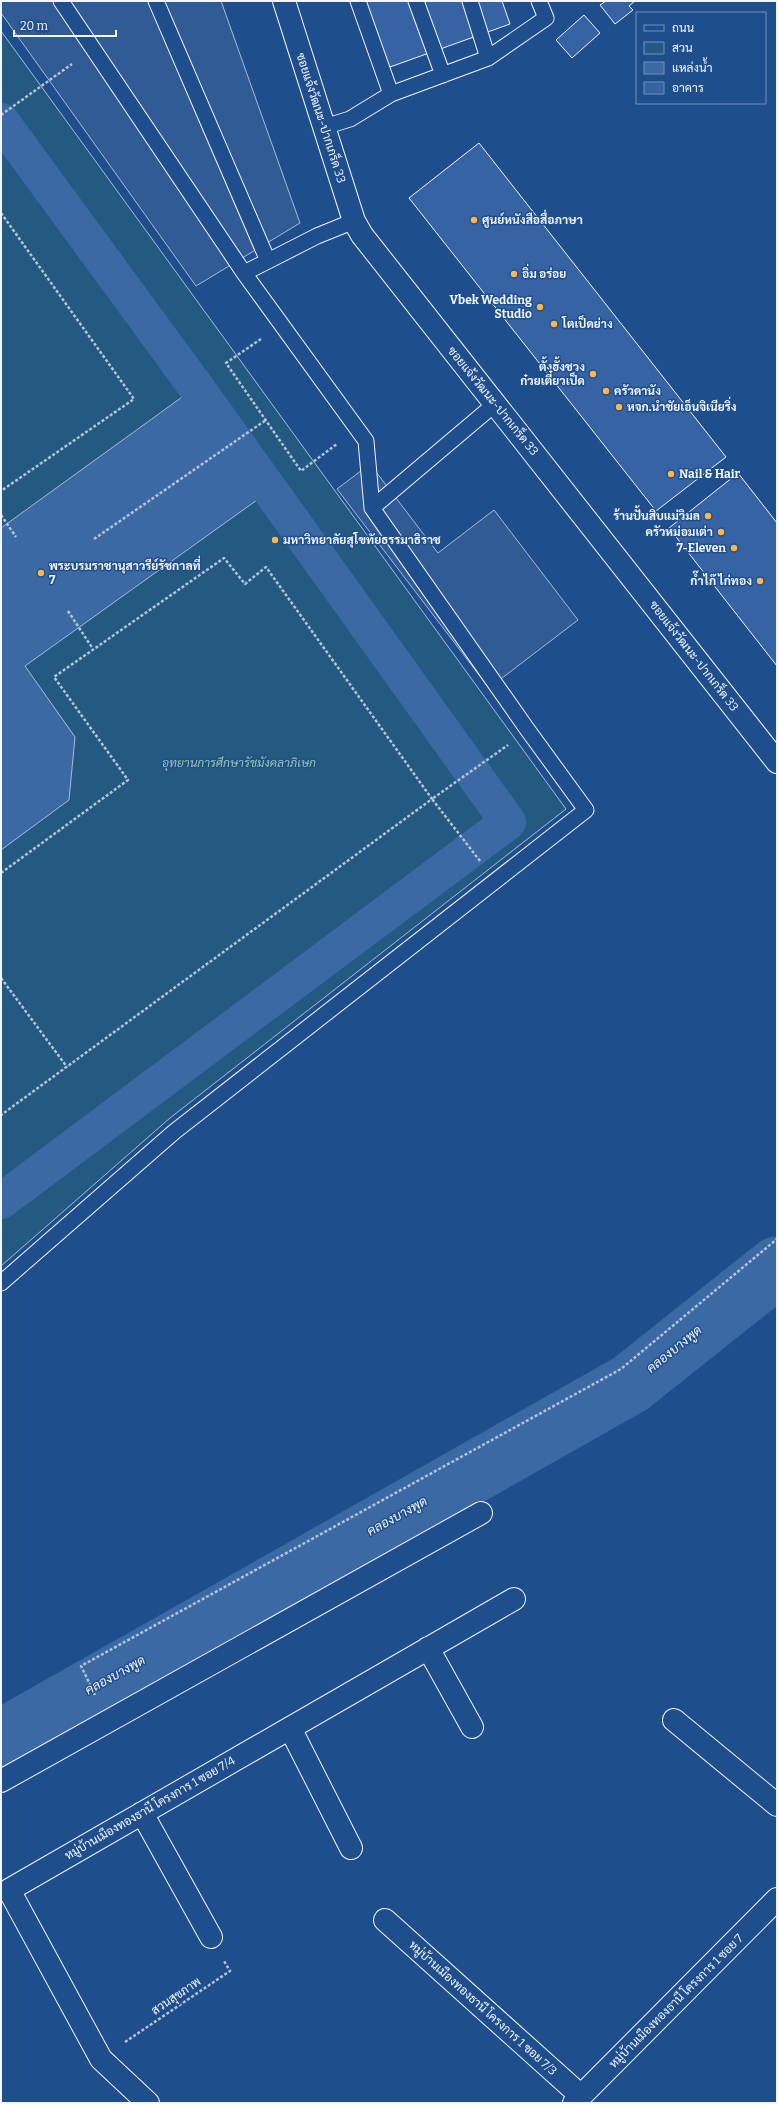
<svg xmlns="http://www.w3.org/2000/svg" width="778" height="2104" font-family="Bitter,Sarabun,serif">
<rect width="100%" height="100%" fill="#1f4e8c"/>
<path fill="#245a82" stroke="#a8bbd7" d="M 1,31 L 566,809 L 170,1118 L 1,1266 Z"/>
<path fill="#305b95" stroke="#a8bbd7" d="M 1,1 L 221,1 L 300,223 L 196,286 L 1,13 Z
M 370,464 L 438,553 L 494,510 L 578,620 L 489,688 L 337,489 Z"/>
<path fill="#3b69a3" stroke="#a8bbd7" d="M 196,387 L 271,490 L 25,666 L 75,737 L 69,800 L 1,850 L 1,528 Z"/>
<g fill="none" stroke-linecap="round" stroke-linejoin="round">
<path stroke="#3b69a3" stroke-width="36" d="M 1,121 L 196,387 L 508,822 L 1,1201"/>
<path stroke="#3b69a3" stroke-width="61" d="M 1,1740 L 630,1384 L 777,1267"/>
</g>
<path fill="#3563a3" stroke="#f2f6ff" d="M 351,1 L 502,1 L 510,24 L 376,72 Z
M 606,1 L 635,1 L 629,6 L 633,10 L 615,24 L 600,5 Z
M 584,15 L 600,33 L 572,58 L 556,40 Z
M 479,143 L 726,457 L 656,511 L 409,198 Z
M 738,473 L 777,523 L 777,666 L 669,528 Z"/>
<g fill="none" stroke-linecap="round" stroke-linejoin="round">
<g stroke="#f2f6ff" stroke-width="17">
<path id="service" d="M 61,1 L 244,273 L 268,261 L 156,1
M 358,1 L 391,94
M 416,1 L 443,75
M 470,1 L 488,58
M 324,127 L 350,119 L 391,94 L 488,58 L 546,18 L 539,1
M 268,261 L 317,236 L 354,221
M 372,508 L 495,404
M 1,1283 L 174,1132 L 586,810 L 527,729 L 372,508 L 366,441 L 244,273"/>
</g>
<g stroke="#f2f6ff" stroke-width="24">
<path id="minor" d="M 428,1648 L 472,1727
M 674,1720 L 777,1805
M 290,1728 L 351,1848
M 1,1781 L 481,1513
M 142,1813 L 211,1937
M 385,1920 L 581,2096
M 148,2103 L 101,2059 L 9,1890 L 514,1599
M 574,2103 L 777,1899"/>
</g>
<g stroke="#f2f6ff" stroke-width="24">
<path id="tertiary" d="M 284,1 L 354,221 L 362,235 L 777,762"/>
</g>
<path stroke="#b3c4dc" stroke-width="2.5" stroke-dasharray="3 2" stroke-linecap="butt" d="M 1,115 L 72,64
M 1,213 L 134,399 L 1,491
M 261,339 L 226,363 L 301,471 L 337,444
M 1,515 L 16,537
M 94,539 L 266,420
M 68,611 L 93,649
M 480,861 L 432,799 L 508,745
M 1,873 L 128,780 L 54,677 L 224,558 L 245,584 L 266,567 L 432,799 L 1,1115
M 1,978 L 67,1067
M 95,1695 L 81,1666 L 621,1369 L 777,1239
M 125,2042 L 230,1971 L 224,1961"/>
<use href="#service" stroke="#1f4e8c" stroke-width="15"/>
<use href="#minor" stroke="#1f4e8c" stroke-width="22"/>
<use href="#tertiary" stroke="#1f4e8c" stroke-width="22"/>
</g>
<g fill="#ffb74d" stroke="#1f4e8c" stroke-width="1.5">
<circle cx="474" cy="220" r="4"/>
<circle cx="514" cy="274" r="4"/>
<circle cx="540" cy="307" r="4"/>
<circle cx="554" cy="324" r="4"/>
<circle cx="593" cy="374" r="4"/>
<circle cx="606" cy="391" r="4"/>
<circle cx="619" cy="407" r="4"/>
<circle cx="671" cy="474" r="4"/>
<circle cx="708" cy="516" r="4"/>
<circle cx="721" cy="532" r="4"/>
<circle cx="275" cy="540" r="4"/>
<circle cx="734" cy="548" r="4"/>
<circle cx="41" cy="573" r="4"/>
<circle cx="760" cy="581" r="4"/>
</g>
<g text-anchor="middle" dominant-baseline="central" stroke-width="3" stroke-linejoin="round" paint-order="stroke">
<g font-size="12" fill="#f2f6ff" stroke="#1f4e8c">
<text transform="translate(321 118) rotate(72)">ซอยแจ้งวัฒนะ-ปากเกร็ด 33</text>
<text transform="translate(493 401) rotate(51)">ซอยแจ้งวัฒนะ-ปากเกร็ด 33</text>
<text transform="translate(694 656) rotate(52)">ซอยแจ้งวัฒนะ-ปากเกร็ด 33</text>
<text transform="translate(150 1808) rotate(-30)">หมู่บ้านเมืองทองธานี โครงการ 1 ซอย 7/4</text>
<text transform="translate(176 1996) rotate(-34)">สวนสุขภาพ</text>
<text transform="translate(676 2001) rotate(-45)">หมู่บ้านเมืองทองธานี โครงการ 1 ซอย 7</text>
<text transform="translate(483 2008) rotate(42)">หมู่บ้านเมืองทองธานี โครงการ 1 ซอย 7/3</text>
</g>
<g font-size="12" font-weight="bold" fill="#f2f6ff" stroke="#1f4e8c" text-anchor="start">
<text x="482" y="220">ศูนย์หนังสือสื่อภาษา</text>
<text x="522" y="274">อิ่ม อร่อย</text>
<text x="532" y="300" text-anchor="end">Vbek Wedding<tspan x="532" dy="14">Studio</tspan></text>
<text x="562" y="324">โตเป็ดย่าง</text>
<text x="585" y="367" text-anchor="end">ตั้งฮั้งชวง<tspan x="585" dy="14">ก๋วยเตี๋ยวเป็ด</tspan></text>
<text x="614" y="391">ครัวดานัง</text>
<text x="627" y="407">หจก.นำชัยเอ็นจิเนียริ่ง</text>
<text x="679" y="474">Nail &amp; Hair</text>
<text x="700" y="516" text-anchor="end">ร้านปั้นสิบแม่วิมล</text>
<text x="713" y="532" text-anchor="end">ครัวหม่อมเต่า</text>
<text x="283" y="540">มหาวิทยาลัยสุโขทัยธรรมาธิราช</text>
<text x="726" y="548" text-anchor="end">7-Eleven</text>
<text x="49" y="566">พระบรมราชานุสาวรีย์รัชกาลที่<tspan x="49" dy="14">7</tspan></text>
<text x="752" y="581" text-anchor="end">ก๊ำไก๊ ไก่ทอง</text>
</g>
<g font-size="12" font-style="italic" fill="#97c8a6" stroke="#1f4e8c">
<text x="239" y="763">อุทยานการศึกษารัชมังคลาภิเษก</text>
</g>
<g font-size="13" font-style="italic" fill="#f2f6ff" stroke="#1f4e8c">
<text transform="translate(674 1349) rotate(-39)">คลองบางพูด</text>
<text transform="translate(397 1516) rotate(-29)">คลองบางพูด</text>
<text transform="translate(115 1675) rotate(-29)">คลองบางพูด</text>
</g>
</g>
<rect width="778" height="2104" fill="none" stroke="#f2f6ff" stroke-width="4"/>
<rect x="636" y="12" width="130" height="92" fill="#1f4e8c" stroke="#7391ba"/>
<rect x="644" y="25" width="20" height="6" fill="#1f4e8c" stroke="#7391ba"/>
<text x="672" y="32" font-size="12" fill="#f2f6ff">ถนน</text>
<rect x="644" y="42" width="20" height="12" fill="#245a82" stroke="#7391ba"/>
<text x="672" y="52" font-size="12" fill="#f2f6ff">สวน</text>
<rect x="644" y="62" width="20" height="12" fill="#3b69a3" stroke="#7391ba"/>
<text x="672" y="72" font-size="12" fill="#f2f6ff">แหล่งน้ำ</text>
<rect x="644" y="82" width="20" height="12" fill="#3563a3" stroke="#7391ba"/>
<text x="672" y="92" font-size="12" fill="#f2f6ff">อาคาร</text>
<path d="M14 30v6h102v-6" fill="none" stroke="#f2f6ff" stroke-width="2"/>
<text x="20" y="30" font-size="12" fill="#f2f6ff" stroke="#1f4e8c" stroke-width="3" paint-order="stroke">20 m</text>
</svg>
